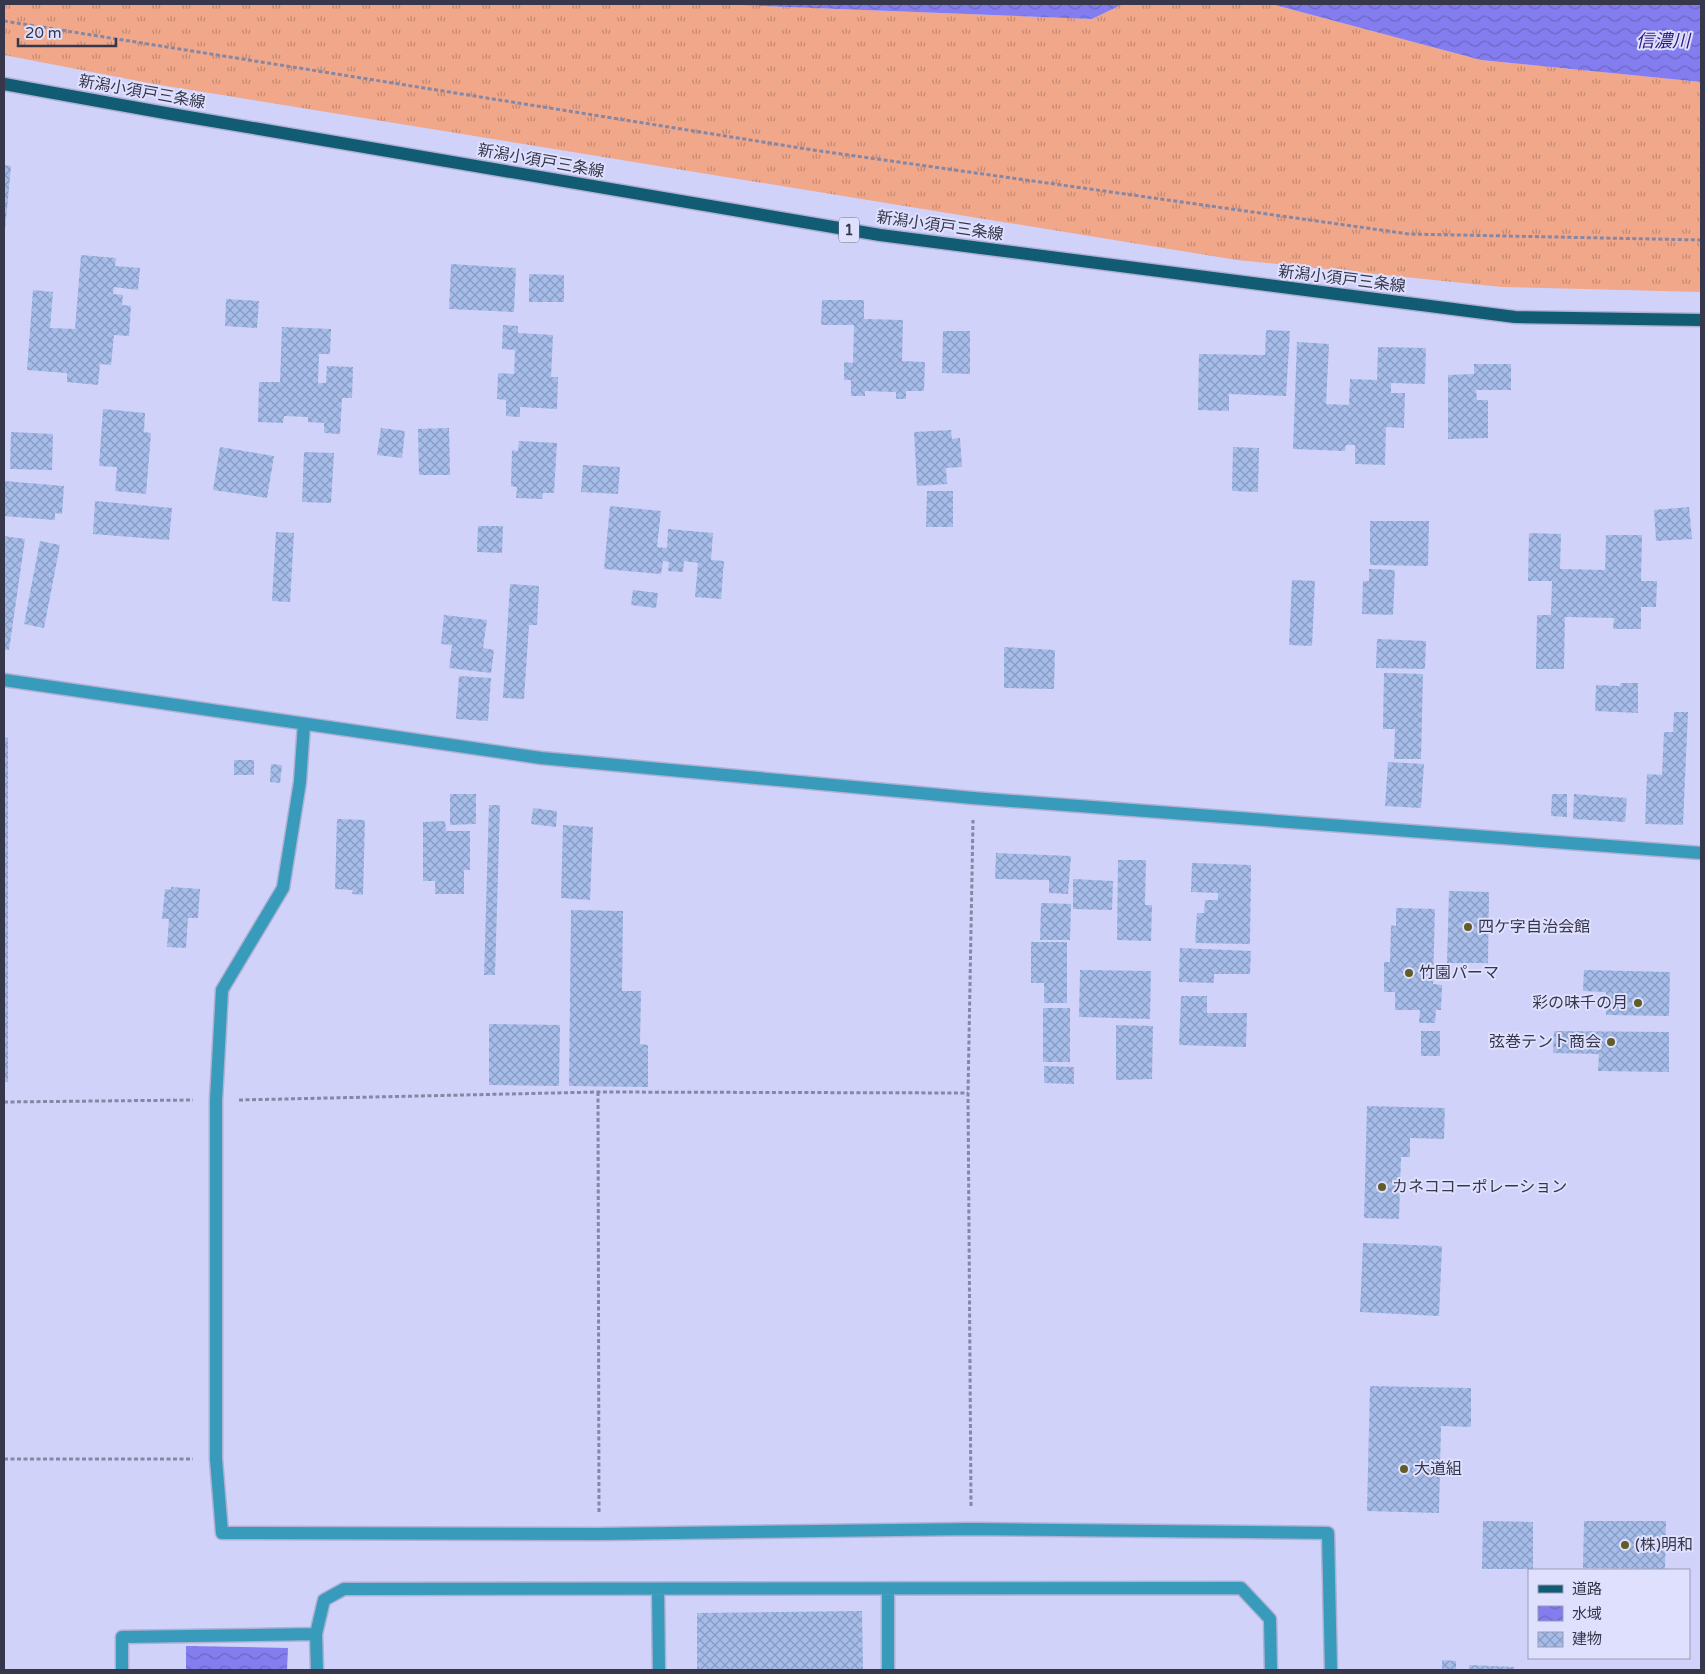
<svg xmlns="http://www.w3.org/2000/svg" width="1705" height="1674" font-family="'Varela Round','Noto Sans JP',sans-serif">
<defs>
<pattern id="grass-tufts" width="24" height="20" patternUnits="userSpaceOnUse" patternTransform="scale(1.25)"><rect width="24" height="20" fill="#f1a789"/><path d="M3 7l-1-3M5 7V3M7 7l1-3M15 17l-1-3M17 17v-4M19 17l1-3" fill="none" stroke="#c48972"/></pattern>
<pattern id="water-waves" width="16" height="10" patternUnits="userSpaceOnUse" patternTransform="scale(1.25)"><rect width="16" height="10" fill="#837def"/><path d="M0 5q4-4 8 0t8 0" fill="none" stroke="#6c67c4"/></pattern>
<pattern id="building-cross-hatch" width="8" height="8" patternUnits="userSpaceOnUse" patternTransform="scale(1.25)"><rect width="8" height="8" fill="#a6bdea"/><path d="M0 0l8 8M0 8l8-8" fill="none" stroke="#889ac0"/></pattern>
</defs>
<rect width="100%" height="100%" fill="#d0d2fa"/>
<path fill="url(#grass-tufts)" d="M 4,4 L 714,4 L 1092,19 L 1123,4 L 1271,4 L 1481,60 L 1701,82 L 1701,292 L 1502,287 L 1237,260 L 154,84 L 4,55 Z"/>
<path fill="url(#water-waves)" d="M 714,4 L 1123,4 L 1092,19 Z
M 1271,4 L 1701,4 L 1701,82 L 1481,60 Z
M 186,1646 L 288,1648 L 287,1670 L 186,1670 Z"/>
<path fill="url(#building-cross-hatch)" d="M 4,165 L 11,166 L 5,230 L 4,230 Z
M 81,255 L 116,258 L 115,266 L 140,268 L 138,290 L 114,287 L 113,294 L 123,295 L 122,305 L 131,306 L 129,336 L 114,335 L 111,365 L 100,364 L 98,385 L 67,382 L 67,373 L 27,370 L 33,290 L 53,292 L 50,328 L 75,329 Z
M 451,264 L 516,268 L 514,312 L 449,309 Z
M 529,274 L 564,275 L 564,302 L 529,302 Z
M 226,299 L 259,301 L 257,328 L 225,326 Z
M 822,300 L 864,300 L 864,319 L 903,320 L 902,361 L 925,362 L 924,391 L 906,391 L 906,399 L 896,399 L 896,392 L 865,391 L 865,396 L 851,396 L 851,380 L 844,380 L 844,362 L 853,363 L 854,325 L 821,325 Z
M 503,325 L 518,326 L 518,333 L 553,335 L 551,377 L 558,377 L 557,409 L 520,407 L 520,417 L 506,416 L 506,400 L 497,399 L 498,373 L 514,374 L 515,350 L 502,349 Z
M 282,327 L 331,329 L 330,354 L 319,354 L 318,383 L 326,383 L 327,366 L 353,367 L 352,398 L 342,398 L 340,434 L 324,433 L 324,423 L 308,422 L 308,417 L 284,416 L 283,423 L 258,422 L 259,382 L 280,382 Z
M 1266,330 L 1290,331 L 1286,396 L 1229,394 L 1229,411 L 1198,410 L 1199,354 L 1265,355 Z
M 943,331 L 970,331 L 970,374 L 942,373 Z
M 1297,342 L 1329,344 L 1326,404 L 1349,405 L 1350,379 L 1377,380 L 1378,347 L 1426,348 L 1425,384 L 1391,383 L 1391,393 L 1405,393 L 1404,428 L 1386,427 L 1385,465 L 1355,464 L 1355,445 L 1346,445 L 1345,451 L 1293,449 Z
M 1474,364 L 1511,364 L 1511,390 L 1476,390 L 1477,400 L 1488,400 L 1488,438 L 1448,439 L 1448,375 L 1474,374 Z
M 103,409 L 145,413 L 144,432 L 151,433 L 146,494 L 115,491 L 117,467 L 99,466 Z
M 381,428 L 405,431 L 402,458 L 377,455 Z
M 449,428 L 450,475 L 419,475 L 418,429 Z
M 951,430 L 952,439 L 960,438 L 962,467 L 946,468 L 947,484 L 917,486 L 914,432 Z
M 11,432 L 53,434 L 52,470 L 10,469 Z
M 519,441 L 557,443 L 554,493 L 543,493 L 542,499 L 516,498 L 517,487 L 511,486 L 512,450 L 518,451 Z
M 220,447 L 274,456 L 267,498 L 213,490 Z
M 1233,447 L 1259,448 L 1258,492 L 1232,491 Z
M 304,452 L 334,453 L 331,503 L 302,502 Z
M 583,465 L 620,467 L 618,494 L 581,492 Z
M 4,481 L 64,486 L 62,514 L 55,513 L 55,520 L 4,516 Z
M 927,491 L 953,491 L 953,527 L 926,527 Z
M 95,501 L 172,508 L 169,540 L 93,534 Z
M 610,506 L 661,511 L 657,547 L 667,548 L 668,529 L 713,533 L 711,560 L 724,561 L 721,599 L 695,597 L 698,563 L 684,561 L 683,572 L 668,571 L 669,562 L 663,561 L 661,574 L 604,569 Z
M 1689,507 L 1692,539 L 1656,541 L 1654,510 Z
M 1370,521 L 1429,521 L 1428,566 L 1370,565 Z
M 478,526 L 503,526 L 502,553 L 477,552 Z
M 276,532 L 294,533 L 290,602 L 272,601 Z
M 1529,533 L 1561,534 L 1560,569 L 1605,570 L 1606,535 L 1642,535 L 1641,581 L 1657,581 L 1656,607 L 1641,607 L 1641,629 L 1613,629 L 1614,618 L 1565,617 L 1564,669 L 1536,669 L 1537,615 L 1551,615 L 1552,581 L 1528,581 Z
M 4,536 L 25,539 L 9,650 L 4,650 Z
M 40,541 L 60,545 L 44,628 L 24,624 Z
M 1369,569 L 1395,570 L 1393,615 L 1362,614 L 1363,581 L 1369,581 Z
M 1292,580 L 1315,581 L 1312,646 L 1289,645 Z
M 510,584 L 539,586 L 537,625 L 529,625 L 524,699 L 503,698 Z
M 633,590 L 658,593 L 656,608 L 631,605 Z
M 444,615 L 487,620 L 483,648 L 494,650 L 491,673 L 449,668 L 452,645 L 441,644 Z
M 1377,639 L 1426,641 L 1425,669 L 1376,668 Z
M 1004,647 L 1055,650 L 1054,689 L 1004,688 Z
M 1384,673 L 1423,674 L 1421,759 L 1394,759 L 1395,729 L 1383,729 Z
M 459,676 L 491,678 L 488,721 L 456,719 Z
M 1621,683 L 1638,683 L 1638,713 L 1595,711 L 1596,685 L 1620,686 Z
M 1674,712 L 1688,712 L 1683,825 L 1645,824 L 1647,774 L 1662,775 L 1664,732 L 1673,732 Z
M 4,737 L 8,738 L 8,1082 L 4,1082 Z
M 234,760 L 254,760 L 254,775 L 234,775 Z
M 1388,762 L 1424,764 L 1421,808 L 1385,806 Z
M 271,764 L 282,765 L 280,783 L 270,782 Z
M 450,794 L 476,794 L 476,824 L 450,825 Z
M 1552,794 L 1567,794 L 1567,817 L 1551,816 Z
M 1574,794 L 1627,798 L 1625,822 L 1573,819 Z
M 489,805 L 500,805 L 495,975 L 484,975 Z
M 533,808 L 557,811 L 556,827 L 531,824 Z
M 337,819 L 365,820 L 363,895 L 352,894 L 353,890 L 335,889 Z
M 445,821 L 446,831 L 470,831 L 470,870 L 464,870 L 464,894 L 435,894 L 435,881 L 423,881 L 423,822 Z
M 563,825 L 593,827 L 590,900 L 561,898 Z
M 996,853 L 1071,856 L 1068,894 L 1049,893 L 1049,880 L 995,879 Z
M 1118,860 L 1146,860 L 1145,905 L 1152,905 L 1151,941 L 1117,940 Z
M 1192,863 L 1251,865 L 1250,944 L 1195,943 L 1197,913 L 1204,913 L 1205,900 L 1218,900 L 1218,893 L 1191,892 Z
M 1073,879 L 1113,881 L 1112,910 L 1073,909 Z
M 171,887 L 200,889 L 198,918 L 188,918 L 186,948 L 167,947 L 169,919 L 162,919 L 165,889 L 171,890 Z
M 1449,891 L 1489,892 L 1488,963 L 1447,963 Z
M 1041,903 L 1071,904 L 1070,940 L 1040,940 Z
M 1396,908 L 1435,909 L 1433,984 L 1442,985 L 1441,1010 L 1436,1010 L 1435,1023 L 1419,1023 L 1420,1010 L 1395,1010 L 1395,992 L 1384,992 L 1384,962 L 1390,962 L 1391,925 L 1396,926 Z
M 571,910 L 623,911 L 622,991 L 641,991 L 640,1044 L 648,1045 L 648,1087 L 569,1086 Z
M 1031,942 L 1067,942 L 1067,1003 L 1044,1003 L 1044,983 L 1031,983 Z
M 1180,948 L 1251,951 L 1250,974 L 1214,974 L 1214,983 L 1179,982 Z
M 1080,970 L 1151,971 L 1150,1019 L 1079,1017 Z
M 1584,970 L 1670,972 L 1669,1016 L 1606,1015 L 1606,992 L 1583,991 Z
M 1181,996 L 1207,996 L 1207,1013 L 1247,1013 L 1246,1047 L 1179,1045 Z
M 1043,1008 L 1070,1008 L 1070,1062 L 1043,1062 Z
M 489,1024 L 560,1025 L 559,1086 L 489,1085 Z
M 1116,1025 L 1153,1026 L 1152,1079 L 1116,1080 Z
M 1421,1031 L 1440,1031 L 1440,1056 L 1421,1056 Z
M 1554,1031 L 1669,1032 L 1669,1072 L 1598,1071 L 1599,1054 L 1553,1053 Z
M 1044,1066 L 1074,1067 L 1074,1084 L 1044,1083 Z
M 1367,1106 L 1445,1108 L 1444,1139 L 1410,1138 L 1410,1157 L 1401,1157 L 1399,1219 L 1364,1218 Z
M 1363,1243 L 1442,1246 L 1439,1316 L 1360,1312 Z
M 1370,1386 L 1471,1388 L 1471,1427 L 1441,1426 L 1439,1513 L 1367,1511 Z
M 1483,1521 L 1533,1522 L 1533,1569 L 1482,1569 Z
M 1584,1521 L 1666,1521 L 1665,1569 L 1583,1568 Z
M 862,1611 L 863,1670 L 697,1670 L 697,1613 Z
M 1442,1660 L 1456,1661 L 1456,1670 L 1442,1670 Z
M 1469,1665 L 1514,1667 L 1514,1670 L 1469,1670 Z"/>
<g fill="none" stroke-linecap="round" stroke-linejoin="round">
<g stroke="#aeb0d4" stroke-width="15">
<path id="minor" d="M 4,680 L 541,758 L 973,798 L 1701,853
M 304,724 L 300,782 L 283,888 L 222,990 L 216,1100 L 216,1459 L 222,1533 L 599,1534 L 971,1529 L 1328,1533 L 1331,1670
M 658,1589 L 659,1670
M 888,1589 L 888,1670
M 316,1634 L 317,1670
M 122,1670 L 122,1637 L 316,1634 L 324,1600 L 344,1589 L 1241,1588 L 1270,1619 L 1271,1670"/>
</g>
<g stroke="#aeb0d4" stroke-width="15">
<path id="major" d="M 4,84 L 171,114 L 880,235 L 1515,317 L 1701,320"/>
</g>
<path stroke="#8687a5" stroke-width="3" stroke-dasharray="4 2.5" stroke-linecap="butt" d="M 4,21 L 813,150 L 1409,234 L 1701,240
M 598,1092 L 599,1512
M 239,1100 L 598,1092 L 968,1093
M 4,1102 L 193,1100
M 4,1459 L 193,1459
M 971,1506 L 968,1093 L 973,820"/>
<use href="#minor" stroke="#389bbb" stroke-width="12"/>
<use href="#major" stroke="#115c72" stroke-width="12"/>
</g>
<g fill="#625c28" stroke="#dee0fe" stroke-width="2">
<circle cx="1468" cy="927" r="5"/>
<circle cx="1409" cy="973" r="5"/>
<circle cx="1638" cy="1003" r="5"/>
<circle cx="1611" cy="1042" r="5"/>
<circle cx="1382" cy="1187" r="5"/>
<circle cx="1404" cy="1469" r="5"/>
<circle cx="1625" cy="1545" r="5"/>
</g>
<g text-anchor="middle" dominant-baseline="central" stroke-width="4" stroke-linejoin="round" paint-order="stroke">
<rect fill="#dee0fe" stroke="#696a81" stroke-width="1" x="839" y="217.5" width="20" height="25" rx="4"/>
<g font-size="15" font-weight="bold" fill="#37374b">
<text x="849" y="230">1</text>
</g>
<g font-size="16" fill="#37374b" stroke="#dee0fe">
<text transform="translate(142 92) rotate(10)">新潟小須戸三条線</text>
<text transform="translate(541 161) rotate(10)">新潟小須戸三条線</text>
<text transform="translate(940 226) rotate(8)">新潟小須戸三条線</text>
<text transform="translate(1342 279) rotate(7)">新潟小須戸三条線</text>
</g>
<g font-size="16" fill="#37374b" stroke="#dee0fe" text-anchor="start">
<text x="1478" y="927">四ケ字自治会館</text>
<text x="1419" y="973">竹園パーマ</text>
<text x="1628" y="1003" text-anchor="end">彩の味千の月</text>
<text x="1601" y="1042" text-anchor="end">弦巻テント商会</text>
<text x="1392" y="1187">カネココーポレーション</text>
<text x="1414" y="1469">大道組</text>
<text x="1635" y="1545">(株)明和</text>
</g>
<g font-size="18" font-style="italic" fill="#301a7f" stroke="#dee0fe">
<text x="1663" y="41">信濃川</text>
</g>
</g>
<rect width="1705" height="1674" fill="none" stroke="#37374b" stroke-width="10"/>
<rect x="1528" y="1569" width="162" height="90" fill="#dee0fe" stroke="#9b9cb6"/>
<rect x="1538" y="1585" width="25" height="8" fill="#115c72" stroke="#9b9cb6"/>
<text x="1572" y="1594" font-size="15" fill="#37374b">道路</text>
<rect x="1538" y="1606" width="25" height="15" fill="url(#water-waves)" stroke="#9b9cb6"/>
<text x="1572" y="1619" font-size="15" fill="#37374b">水域</text>
<rect x="1538" y="1632" width="25" height="15" fill="url(#building-cross-hatch)" stroke="#9b9cb6"/>
<text x="1572" y="1644" font-size="15" fill="#37374b">建物</text>
<path d="M18 38v8h98v-8" fill="none" stroke="#37374b" stroke-width="2.5"/>
<text x="25" y="38" font-size="15" fill="#37374b" stroke="#dee0fe" stroke-width="4" paint-order="stroke">20 m</text>
</svg>
